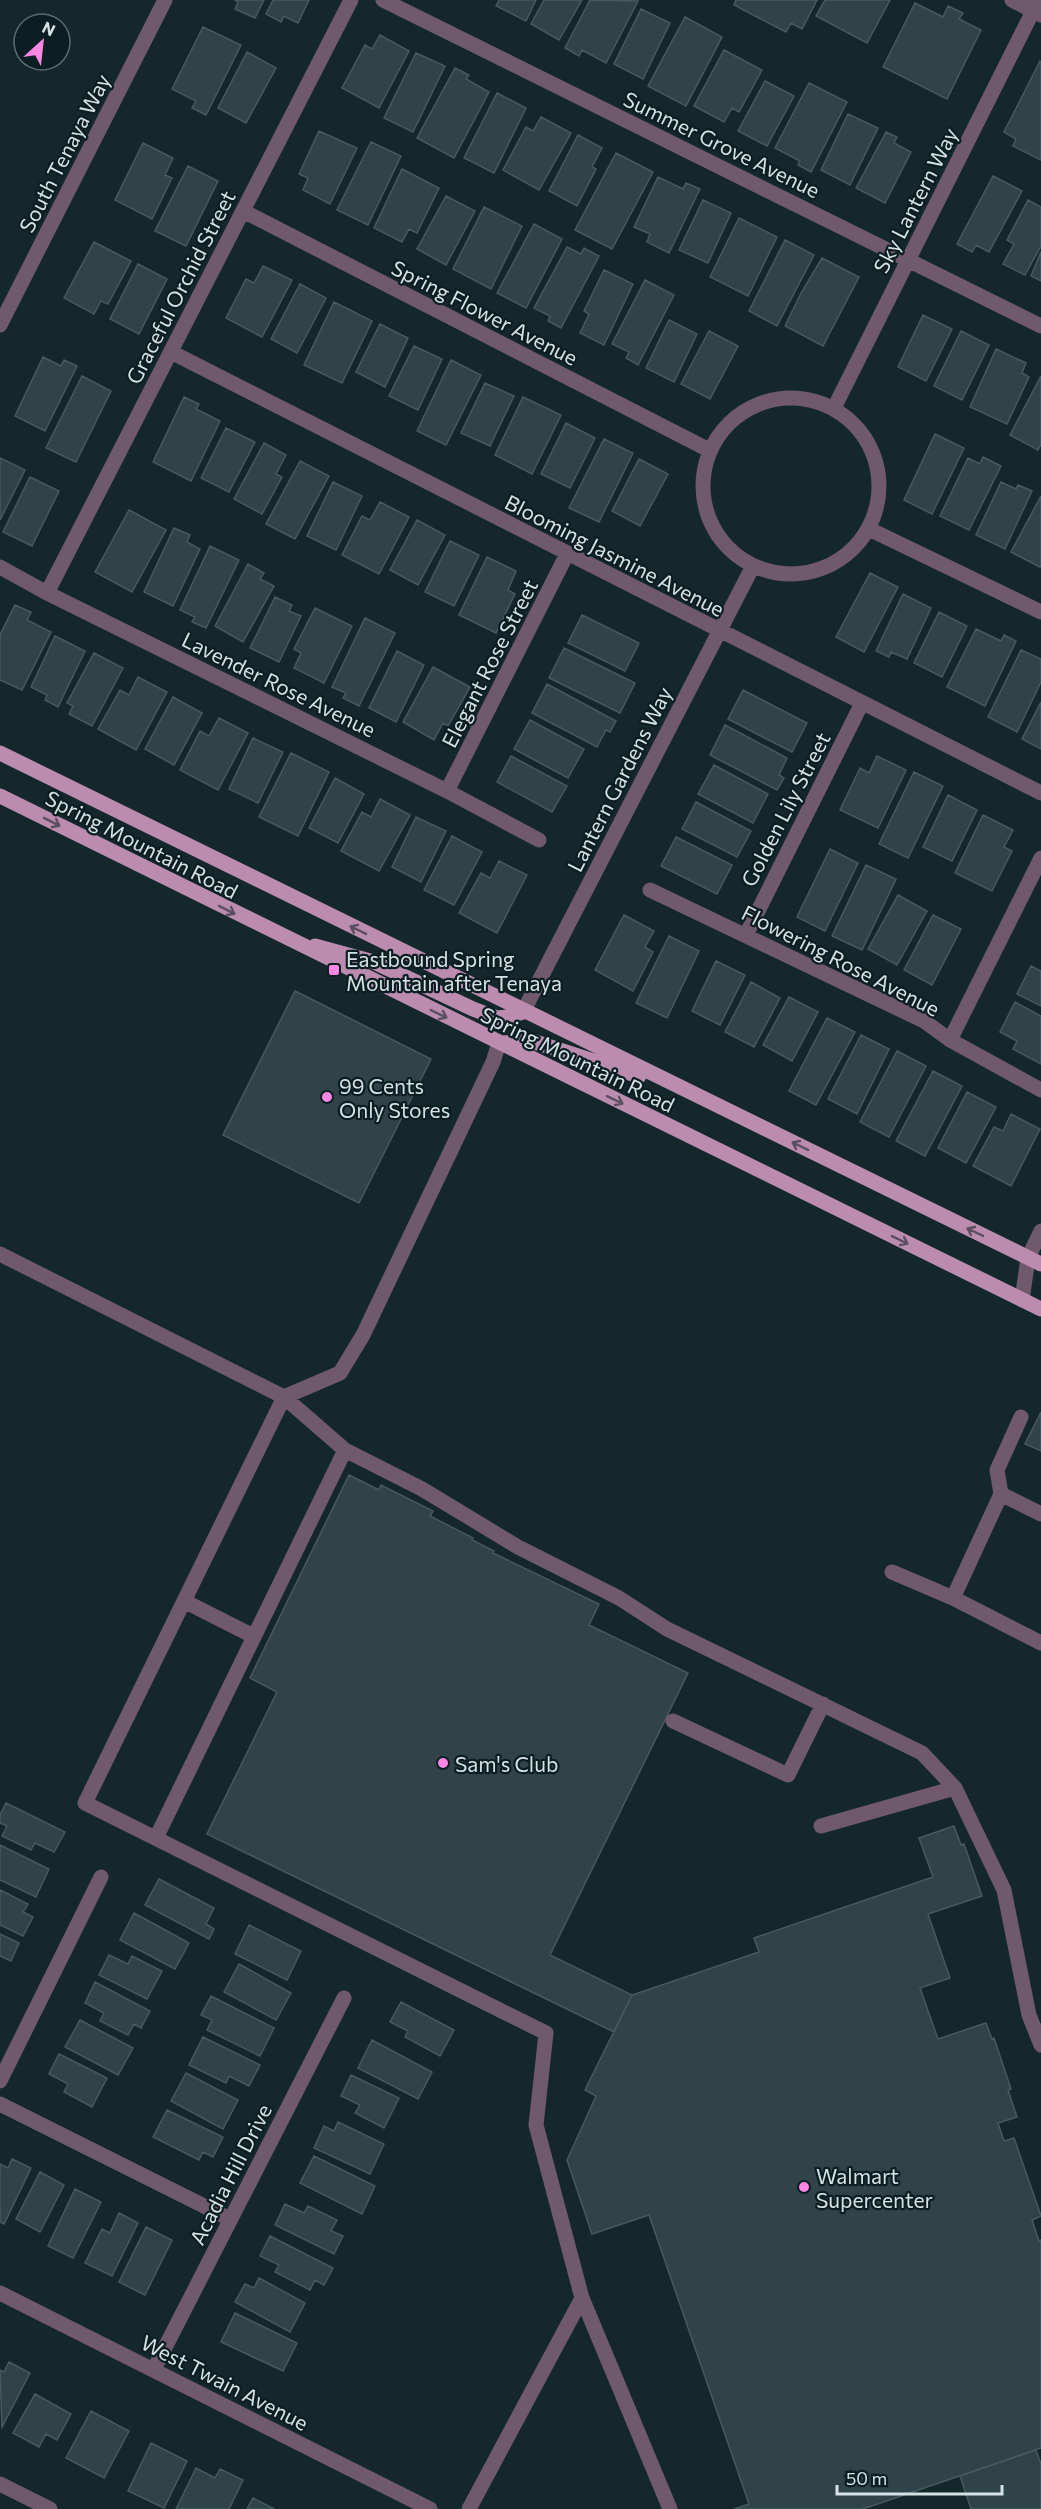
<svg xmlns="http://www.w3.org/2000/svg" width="1041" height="2509" font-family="Commissioner,sans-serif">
<rect width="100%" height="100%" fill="#14282c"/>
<path fill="#2f4348" stroke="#465a60" stroke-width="1.5" d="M 235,0 L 264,0 L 255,18 L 235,9 L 238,2 Z
M 273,0 L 309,0 L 298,23 L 284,16 L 281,22 L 266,14 Z
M 499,0 L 536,0 L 526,21 L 496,6 Z
M 544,0 L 582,0 L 559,40 L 531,24 Z
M 590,0 L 638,1 L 606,63 L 582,50 L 579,56 L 565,48 Z
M 736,0 L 817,0 L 802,29 L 791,23 L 786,32 L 734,5 Z
M 825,0 L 890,0 L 867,43 L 816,16 Z
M 915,3 L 943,17 L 948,6 L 963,13 L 959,19 L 981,30 L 947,99 L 883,67 Z
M 641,9 L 670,23 L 643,79 L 614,64 Z
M 685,17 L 722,37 L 686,106 L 648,86 Z
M 203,27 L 241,45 L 206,115 L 192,108 L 196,101 L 172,89 Z
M 380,35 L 409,51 L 379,108 L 342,88 L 365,45 L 372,49 Z
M 724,50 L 762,70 L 739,112 L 732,108 L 724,122 L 694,106 Z
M 247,52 L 276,68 L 246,123 L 218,108 Z
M 416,53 L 445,66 L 413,132 L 384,118 Z
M 1040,61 L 1041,62 L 1041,160 L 1013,146 L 1016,139 L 1004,132 Z
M 455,68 L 469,75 L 466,79 L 489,92 L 454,158 L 417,138 Z
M 765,81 L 794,96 L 767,146 L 738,131 Z
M 809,83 L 847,102 L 811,172 L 798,165 L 800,161 L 775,148 Z
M 497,93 L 526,108 L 494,173 L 464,158 Z
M 848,114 L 878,128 L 850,185 L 821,170 Z
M 541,117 L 571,133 L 539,190 L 503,170 L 526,127 L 533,131 Z
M 319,131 L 357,148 L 330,204 L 303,190 L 308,178 L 299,174 Z
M 886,132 L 897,137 L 894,143 L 911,152 L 885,203 L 856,188 Z
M 578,135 L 602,148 L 592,167 L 596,169 L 577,206 L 549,191 Z
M 371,142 L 401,156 L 368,225 L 337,210 Z
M 143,143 L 173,158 L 165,175 L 172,178 L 152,219 L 115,200 Z
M 616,153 L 653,172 L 612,249 L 575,230 Z
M 188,166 L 218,181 L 186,246 L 155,231 Z
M 402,169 L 439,188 L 417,233 L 409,229 L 402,242 L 374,228 Z
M 993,176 L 1022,191 L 989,252 L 976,245 L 972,252 L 957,244 Z
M 658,177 L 683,189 L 686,183 L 700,189 L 669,253 L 647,242 L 650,234 L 634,227 Z
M 446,196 L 475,211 L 446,265 L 417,249 Z
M 703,200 L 731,213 L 708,263 L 679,250 Z
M 1028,200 L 1041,207 L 1041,246 L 1025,275 L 1003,264 L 1014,244 L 1007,240 Z
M 484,207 L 522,226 L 491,289 L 453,269 Z
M 739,218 L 777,237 L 748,296 L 710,277 Z
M 534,224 L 562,239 L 526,308 L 497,293 Z
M 785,240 L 814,255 L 777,326 L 749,311 Z
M 94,242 L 131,261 L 108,304 L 101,301 L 94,314 L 64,298 Z
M 567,247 L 581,254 L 584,248 L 599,256 L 561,328 L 548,321 L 550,316 L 534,308 Z
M 1041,252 L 1041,281 L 1031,276 Z
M 822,258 L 859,277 L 823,346 L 785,326 L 801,293 Z
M 138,264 L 167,279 L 139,334 L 110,319 Z
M 263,266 L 292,280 L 262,337 L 226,318 L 246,279 L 254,283 Z
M 604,270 L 633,284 L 604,345 L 580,333 L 589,314 L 584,311 Z
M 645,280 L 674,295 L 638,365 L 626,358 L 629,352 L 612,344 Z
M 300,284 L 326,298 L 297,353 L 271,339 Z
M 334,302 L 372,321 L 342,383 L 304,365 Z
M 923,315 L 952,329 L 926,381 L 898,367 Z
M 669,320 L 697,334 L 674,382 L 646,368 Z
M 380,324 L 408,338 L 385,387 L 356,372 Z
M 709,331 L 738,346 L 710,399 L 681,384 Z
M 961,331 L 989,345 L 962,400 L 934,386 Z
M 414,346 L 442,359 L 418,410 L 389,396 Z
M 996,349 L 1026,363 L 1022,373 L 1029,377 L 1007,424 L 970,407 Z
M 43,357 L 61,366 L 64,360 L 77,366 L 45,431 L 15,416 Z
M 451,360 L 481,375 L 446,445 L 417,431 Z
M 82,376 L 111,391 L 76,462 L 46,448 Z
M 1041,376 L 1041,444 L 1038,450 L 1010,435 Z
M 485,383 L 514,396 L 490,446 L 461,433 Z
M 184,397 L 199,404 L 196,409 L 220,421 L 191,481 L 153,462 Z
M 523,397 L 561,415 L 532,474 L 495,455 Z
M 566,423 L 595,438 L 570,488 L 541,474 Z
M 226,428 L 255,442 L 229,492 L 201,478 Z
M 935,434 L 964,448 L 932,514 L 904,500 Z
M 604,439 L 633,453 L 599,522 L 569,508 Z
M 264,443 L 286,455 L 276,474 L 282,477 L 262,514 L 234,499 Z
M 983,457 L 1001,466 L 969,530 L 940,516 L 968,458 L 980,464 Z
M 0,458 L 25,470 L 0,520 Z
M 639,459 L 668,474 L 640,526 L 612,511 Z
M 300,461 L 329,476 L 295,539 L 266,524 Z
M 30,477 L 59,491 L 32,546 L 3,532 Z
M 333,482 L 362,496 L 336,550 L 307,536 Z
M 1001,482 L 1016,489 L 1018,485 L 1032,491 L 1005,549 L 976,535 Z
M 1041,496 L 1041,566 L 1040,567 L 1011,552 Z
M 380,502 L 409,517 L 379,574 L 342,555 L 362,516 L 370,520 Z
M 129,510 L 166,530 L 132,592 L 95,572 Z
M 417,520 L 445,535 L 418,585 L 390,570 Z
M 174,528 L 190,535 L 187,542 L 200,549 L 173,606 L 144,592 Z
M 450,541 L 479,555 L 454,606 L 425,592 Z
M 210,546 L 239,560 L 206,628 L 192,622 L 195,617 L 180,610 Z
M 487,557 L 516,571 L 508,590 L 515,594 L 496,633 L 459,615 Z
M 248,564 L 264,573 L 260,579 L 274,586 L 243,642 L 215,626 Z
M 870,573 L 898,587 L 864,652 L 836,637 Z
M 903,594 L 931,608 L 907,659 L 891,652 L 889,657 L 876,651 Z
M 275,597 L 292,605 L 289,611 L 301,616 L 279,662 L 250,648 Z
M 15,605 L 31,612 L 27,620 L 51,632 L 22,690 L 0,680 L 0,635 Z
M 315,608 L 352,626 L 324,683 L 294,668 L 301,653 L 294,649 Z
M 939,612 L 967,626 L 942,677 L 914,663 Z
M 582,615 L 639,643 L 625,671 L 568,643 Z
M 365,618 L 395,633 L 359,706 L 343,698 L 346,693 L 332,687 Z
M 976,629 L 1001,641 L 1004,635 L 1016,641 L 985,706 L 947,687 Z
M 55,636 L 85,651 L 58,707 L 45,700 L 47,695 L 31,687 Z
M 564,648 L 635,683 L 620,713 L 549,678 Z
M 1021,650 L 1041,659 L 1041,682 L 1017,732 L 988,717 Z
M 397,651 L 424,665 L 396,722 L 369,708 Z
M 94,653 L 123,668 L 92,726 L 69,714 L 73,706 L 67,703 Z
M 433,667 L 470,687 L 448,726 L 443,723 L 434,740 L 403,722 Z
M 138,677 L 167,692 L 136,750 L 98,729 L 120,690 L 129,695 Z
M 547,684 L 616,721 L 610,732 L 606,730 L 597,747 L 532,713 Z
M 743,690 L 807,723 L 792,752 L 728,719 Z
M 173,697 L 202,713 L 174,765 L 145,749 Z
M 1041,702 L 1041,749 L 1022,739 Z
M 219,718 L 248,733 L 218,790 L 180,770 L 200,731 L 209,736 Z
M 530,720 L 584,749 L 568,778 L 514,749 Z
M 725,725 L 787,758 L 779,775 L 784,778 L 777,790 L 710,755 Z
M 253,738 L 283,752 L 258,803 L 229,789 Z
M 291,753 L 329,772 L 298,836 L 259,817 Z
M 511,756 L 567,786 L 552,812 L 497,782 Z
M 877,756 L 906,770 L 878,828 L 840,810 L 860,768 L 869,773 Z
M 714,765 L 768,794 L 753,823 L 698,794 Z
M 914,772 L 943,786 L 908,858 L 879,844 Z
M 335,778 L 364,794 L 338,843 L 309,828 Z
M 948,795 L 977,810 L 952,861 L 923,847 Z
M 380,799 L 410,815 L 379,871 L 341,851 L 362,812 L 371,817 Z
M 696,802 L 751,831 L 737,857 L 682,829 Z
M 983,815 L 1013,830 L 1004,847 L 1012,851 L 992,891 L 955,873 Z
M 416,817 L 446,831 L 421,882 L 392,867 Z
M 452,836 L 482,852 L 454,905 L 424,890 Z
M 676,837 L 732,865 L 717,894 L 661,866 Z
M 830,849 L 858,863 L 825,931 L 797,917 Z
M 499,861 L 527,875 L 497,933 L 459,913 L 481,873 L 490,878 Z
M 866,865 L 896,879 L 862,950 L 832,936 Z
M 898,895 L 927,911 L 897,965 L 868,949 Z
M 624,915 L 654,931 L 645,947 L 653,952 L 633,991 L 595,970 Z
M 933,915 L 961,929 L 932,985 L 904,970 Z
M 669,936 L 699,951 L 667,1018 L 636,1003 Z
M 716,961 L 745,975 L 720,1025 L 692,1011 Z
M 1031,966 L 1041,971 L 1041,1006 L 1017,994 Z
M 751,982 L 780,998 L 754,1047 L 725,1032 Z
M 295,991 L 431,1059 L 359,1203 L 223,1135 Z
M 789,997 L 818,1012 L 792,1061 L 763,1045 Z
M 1015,1002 L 1041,1016 L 1041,1064 L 1013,1049 L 1017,1041 L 1000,1032 Z
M 827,1018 L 855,1032 L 816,1105 L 789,1091 Z
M 861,1035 L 889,1049 L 857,1114 L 828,1099 Z
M 897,1051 L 926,1066 L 889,1137 L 860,1122 Z
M 933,1071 L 962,1086 L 925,1156 L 896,1141 Z
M 967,1092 L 996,1107 L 966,1163 L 938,1148 Z
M 1011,1114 L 1040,1129 L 1011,1186 L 973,1166 L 994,1127 L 1003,1131 Z
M 1041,1412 L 1041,1451 L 1025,1444 Z
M 349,1475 L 379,1490 L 381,1485 L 433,1511 L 430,1516 L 473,1538 L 472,1540 L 494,1551 L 493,1553 L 599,1604 L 589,1625 L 688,1673 L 550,1955 L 632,1995 L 614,2032 L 207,1834 L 277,1692 L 250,1678 Z
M 6,1803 L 65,1832 L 54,1852 L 35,1843 L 31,1850 L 2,1836 L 7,1826 L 0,1823 L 0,1815 Z
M 954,1826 L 961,1845 L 964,1844 L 982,1896 L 928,1914 L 950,1978 L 920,1988 L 938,2039 L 986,2023 L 992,2039 L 994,2038 L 1011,2089 L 1008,2090 L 1017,2117 L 998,2123 L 1004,2141 L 1014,2138 L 1041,2216 L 1032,2220 L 1039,2241 L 1041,2240 L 1041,2448 L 863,2509 L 734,2509 L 749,2504 L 649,2215 L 592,2234 L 567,2160 L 596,2096 L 585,2090 L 632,1995 L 759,1952 L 754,1938 L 933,1877 L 919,1838 Z
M 0,1845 L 49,1869 L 36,1897 L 0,1880 Z
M 159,1879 L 214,1908 L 206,1924 L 214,1929 L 209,1939 L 145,1905 Z
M 0,1890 L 28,1904 L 23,1912 L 33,1917 L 23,1936 L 0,1925 Z
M 134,1913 L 189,1943 L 175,1969 L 120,1940 Z
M 249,1925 L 301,1951 L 287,1980 L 235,1954 Z
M 0,1934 L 19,1943 L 11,1961 L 0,1956 Z
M 109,1955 L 128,1964 L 132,1956 L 162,1971 L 147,1999 L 99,1975 Z
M 239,1964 L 291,1993 L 276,2020 L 224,1992 Z
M 95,1982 L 150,2011 L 141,2028 L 134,2024 L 128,2035 L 100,2021 L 104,2013 L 85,2003 Z
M 211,1996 L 274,2028 L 260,2056 L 207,2030 L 212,2020 L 201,2015 Z
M 401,2002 L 454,2030 L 440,2056 L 405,2037 L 408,2031 L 390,2022 Z
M 80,2020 L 133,2048 L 118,2075 L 65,2047 Z
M 203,2037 L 260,2065 L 249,2086 L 229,2076 L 226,2083 L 189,2065 Z
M 372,2040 L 432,2072 L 418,2099 L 358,2068 Z
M 59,2054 L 107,2078 L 92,2107 L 64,2092 L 68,2084 L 49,2074 Z
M 186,2073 L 238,2100 L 223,2129 L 171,2101 Z
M 351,2075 L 399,2098 L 384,2128 L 355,2113 L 360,2105 L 341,2096 Z
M 167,2110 L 223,2137 L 213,2157 L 203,2152 L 199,2160 L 153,2137 Z
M 338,2122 L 384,2144 L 370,2174 L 314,2148 L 324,2126 L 334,2131 Z
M 314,2156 L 375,2186 L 362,2214 L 300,2183 Z
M 12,2159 L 31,2168 L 4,2224 L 0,2222 L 0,2164 L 8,2168 Z
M 40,2172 L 64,2185 L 40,2232 L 16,2219 Z
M 75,2189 L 101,2202 L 73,2258 L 48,2246 Z
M 285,2204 L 304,2213 L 308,2206 L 337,2220 L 331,2231 L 343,2236 L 334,2254 L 275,2225 Z
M 119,2213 L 138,2223 L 112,2276 L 85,2263 L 102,2229 L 110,2233 Z
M 146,2227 L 172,2240 L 145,2295 L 119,2282 Z
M 270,2236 L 333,2268 L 324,2285 L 315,2280 L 310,2290 L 275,2272 L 279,2265 L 260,2256 Z
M 259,2278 L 305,2303 L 290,2332 L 235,2302 L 245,2284 L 254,2288 Z
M 235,2313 L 297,2343 L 283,2371 L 221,2342 Z
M 9,2362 L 30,2373 L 2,2427 L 0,2370 L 4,2372 Z
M 35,2394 L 71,2414 L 57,2440 L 46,2434 L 39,2447 L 13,2433 Z
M 91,2411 L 129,2431 L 104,2478 L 66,2458 Z
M 151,2443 L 187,2461 L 164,2508 L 128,2491 Z
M 1036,2450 L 1041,2464 L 1041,2509 L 971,2509 L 960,2476 Z
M 196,2468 L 215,2478 L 220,2469 L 243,2480 L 229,2509 L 176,2509 Z
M 253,2498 L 274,2509 L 247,2509 Z"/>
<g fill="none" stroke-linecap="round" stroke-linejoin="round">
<path stroke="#70596a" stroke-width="15" d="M 383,0 L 1041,326
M 1012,0 L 1041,15
M 243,211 L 709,450
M 0,325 L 165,0
M 171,352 L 1041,793
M703 486a88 88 0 1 1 176 0a88 88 0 1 1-176 0Z
M 834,408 L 1033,11 L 1035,0
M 869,529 L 1041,612
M 0,567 L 47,593 L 447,791 L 539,840
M 47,593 L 351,0
M 447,791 L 567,554
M 650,890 L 924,1021 L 950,1040 L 1041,1090
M 746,935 L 862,703
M 523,1012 L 753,566
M 950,1040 L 1041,858
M 0,1254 L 284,1397 L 345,1450 L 422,1489 L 518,1547 L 619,1598 L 667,1629 L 922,1753 L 955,1788 L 1004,1890 L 1029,2015 L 1041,2045
M 1022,1300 L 1028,1258 L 1041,1231
M 1001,1494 L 1041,1514
M 892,1572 L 953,1598 L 1041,1643
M 953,1598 L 1001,1494 L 997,1470 L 1021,1417
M 184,1601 L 253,1636
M 673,1721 L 788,1775 L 823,1704
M 821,1826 L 955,1788
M 156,1838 L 345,1450
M 0,2081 L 101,1877
M 0,2104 L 230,2219
M 0,2293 L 430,2509
M 582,2298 L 670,2509
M 154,2369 L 344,1998
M 0,2484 L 50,2509
M 469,2509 L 582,2298 L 536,2125 L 546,2033 L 85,1803 L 284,1397 L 340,1373 L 363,1335 L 493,1062 L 499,1043"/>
<path stroke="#bc8cb0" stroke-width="15" d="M 0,753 L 1041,1264
M 0,796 L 1041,1309
M 315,946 L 374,962 L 473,1009 L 497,1018 L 508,1017 L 523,1012
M 501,1043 L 532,1041 L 639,1076"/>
</g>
<defs><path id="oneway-shaft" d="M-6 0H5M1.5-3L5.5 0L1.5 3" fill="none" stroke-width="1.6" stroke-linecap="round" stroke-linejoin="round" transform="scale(1.5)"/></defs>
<g stroke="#5b5062">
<use href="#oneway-shaft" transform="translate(52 822) rotate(27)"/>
<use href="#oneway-shaft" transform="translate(227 910) rotate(27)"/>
<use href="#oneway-shaft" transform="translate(358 930) rotate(-154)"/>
<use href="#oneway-shaft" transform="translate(439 1014) rotate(26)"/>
<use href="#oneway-shaft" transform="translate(615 1100) rotate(26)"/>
<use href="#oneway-shaft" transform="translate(800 1146) rotate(-154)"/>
<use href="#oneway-shaft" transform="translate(975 1232) rotate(-154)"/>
<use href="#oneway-shaft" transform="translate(900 1240) rotate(26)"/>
</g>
<g fill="#fc86e3" stroke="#0b1e22" stroke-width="2">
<rect x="328" y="964" width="12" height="12" rx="3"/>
<circle cx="327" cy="1097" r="6"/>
<circle cx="443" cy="1763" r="6"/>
<circle cx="804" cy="2187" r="6"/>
</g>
<g text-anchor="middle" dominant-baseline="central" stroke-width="4.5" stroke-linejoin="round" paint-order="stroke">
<g font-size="21" fill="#d6e1e4" stroke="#0b1e22">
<text transform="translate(722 144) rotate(26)">Summer Grove Avenue</text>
<text transform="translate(64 153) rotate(-63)">South Tenaya Way</text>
<text transform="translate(915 200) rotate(-63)">Sky Lantern Way</text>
<text transform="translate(180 287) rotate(-63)">Graceful Orchid Street</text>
<text transform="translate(485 312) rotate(27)">Spring Flower Avenue</text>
<text transform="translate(615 555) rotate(27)">Blooming Jasmine Avenue</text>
<text transform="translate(489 663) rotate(-63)">Elegant Rose Street</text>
<text transform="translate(279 684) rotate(26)">Lavender Rose Avenue</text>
<text transform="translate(619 779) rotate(-63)">Lantern Gardens Way</text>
<text transform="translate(785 809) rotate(-63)">Golden Lily Street</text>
<text transform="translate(142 844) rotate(27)">Spring Mountain Road</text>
<text transform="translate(841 960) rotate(27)">Flowering Rose Avenue</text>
<text transform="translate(578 1059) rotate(26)">Spring Mountain Road</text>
<text transform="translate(230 2174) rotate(-63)">Acadia Hill Drive</text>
<text transform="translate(225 2382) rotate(27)">West Twain Avenue</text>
</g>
<g font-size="21" fill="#d6e1e4" stroke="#0b1e22" text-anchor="start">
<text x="346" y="958">Eastbound Spring<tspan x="346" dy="24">Mountain after Tenaya</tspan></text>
<text x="339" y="1085">99 Cents<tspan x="339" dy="24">Only Stores</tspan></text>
<text x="455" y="1763">Sam's Club</text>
<text x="816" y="2175">Walmart<tspan x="816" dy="24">Supercenter</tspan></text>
</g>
</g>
<g transform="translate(42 42) rotate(27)"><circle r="28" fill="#0b1e22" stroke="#5c6c70" stroke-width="1.5"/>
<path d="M0-4.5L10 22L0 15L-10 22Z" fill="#fc86e3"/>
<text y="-9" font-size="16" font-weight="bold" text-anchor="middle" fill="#d6e1e4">N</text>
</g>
<path d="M837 2485v9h165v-9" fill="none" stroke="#d6e1e4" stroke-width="3"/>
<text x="846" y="2485" font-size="18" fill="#d6e1e4" stroke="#0b1e22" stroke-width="4.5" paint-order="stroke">50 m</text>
</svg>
